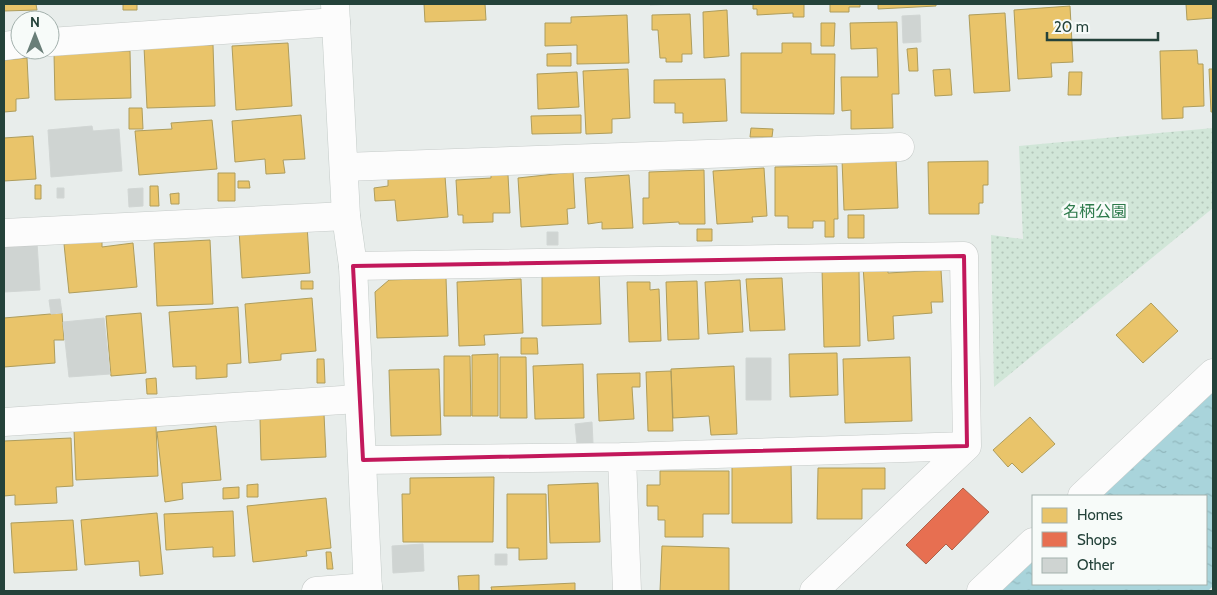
<svg xmlns="http://www.w3.org/2000/svg" width="1217" height="595" font-family="Cabin,'Noto Sans JP',sans-serif">
<defs>
<pattern id="grass-dots" width="8" height="8" patternUnits="userSpaceOnUse" patternTransform="scale(1.25)"><rect width="8" height="8" fill="#d1e6d8"/><path d="M2 2h.1M6 6h.1" fill="none" stroke="#b3c6ba" stroke-width="1.8" stroke-linecap="round"/></pattern>
<pattern id="water-ripples" width="26" height="14" patternUnits="userSpaceOnUse" patternTransform="scale(1.25)"><rect width="26" height="14" fill="#a9d4db"/><path d="M2 4q2-2 4 0t4 0M15 11q2-2 4 0t4 0" fill="none" stroke="#91b7bd"/></pattern>
</defs>
<rect width="100%" height="100%" fill="#e8edeb"/>
<path fill="url(#grass-dots)" d="M 1213,128 L 1213,208 L 994,387 L 991,235 L 1023,239 L 1019,146 Z"/>
<path fill="url(#water-ripples)" d="M 1213,391 L 1213,586 L 1208,591 L 1000,591 L 1033,560 L 1033,584 L 1206,584 L 1206,496 L 1101,496 Z"/>
<path fill="#e9c46a" stroke="#ae9d5c" d="M 4,4 L 36,4 L 37,10 L 4,11 Z
M 123,4 L 137,4 L 137,10 L 123,10 Z
M 424,4 L 485,4 L 486,20 L 425,22 Z
M 753,4 L 804,4 L 804,17 L 793,17 L 793,13 L 757,15 L 757,9 L 753,9 Z
M 814,4 L 860,4 L 860,7 L 849,7 L 849,12 L 830,12 L 830,4 Z
M 878,4 L 936,4 L 936,6 L 878,9 Z
M 1186,4 L 1213,4 L 1213,18 L 1187,20 Z
M 1070,6 L 1073,62 L 1051,63 L 1052,77 L 1018,79 L 1014,10 Z
M 727,10 L 729,56 L 704,58 L 703,12 Z
M 1005,13 L 1010,91 L 974,93 L 969,15 Z
M 690,14 L 692,54 L 682,54 L 682,62 L 666,62 L 666,58 L 660,58 L 658,30 L 652,30 L 652,15 Z
M 627,15 L 629,63 L 577,64 L 577,45 L 545,46 L 545,23 L 571,23 L 571,17 Z
M 897,22 L 899,94 L 892,94 L 893,128 L 851,129 L 851,110 L 842,111 L 841,77 L 878,77 L 877,48 L 851,49 L 850,23 Z
M 821,23 L 835,23 L 834,46 L 821,46 Z
M 288,43 L 292,106 L 236,110 L 232,46 Z
M 782,43 L 811,43 L 811,54 L 835,54 L 834,114 L 741,113 L 741,53 L 782,53 Z
M 213,45 L 215,106 L 147,108 L 144,47 Z
M 917,48 L 918,71 L 909,71 L 907,49 Z
M 1197,50 L 1198,64 L 1203,64 L 1204,106 L 1183,107 L 1183,118 L 1162,119 L 1160,51 Z
M 130,51 L 131,98 L 55,100 L 54,53 Z
M 571,53 L 571,66 L 547,66 L 547,54 Z
M 27,58 L 29,98 L 16,99 L 16,111 L 4,112 L 4,60 Z
M 628,69 L 630,118 L 612,119 L 612,133 L 586,134 L 583,71 Z
M 950,69 L 952,95 L 935,96 L 933,70 Z
M 1209,69 L 1213,69 L 1213,112 L 1211,112 Z
M 577,72 L 579,107 L 538,109 L 537,74 Z
M 1069,72 L 1082,72 L 1081,95 L 1068,95 Z
M 725,79 L 727,121 L 683,123 L 683,113 L 675,113 L 675,103 L 654,103 L 654,80 Z
M 129,108 L 142,108 L 143,129 L 129,129 Z
M 301,115 L 305,159 L 283,160 L 285,173 L 266,174 L 265,159 L 235,162 L 232,121 Z
M 581,115 L 581,133 L 532,134 L 531,116 Z
M 212,120 L 217,169 L 139,175 L 135,131 L 172,129 L 171,123 Z
M 751,128 L 773,129 L 772,137 L 750,137 Z
M 33,136 L 36,179 L 4,181 L 4,138 Z
M 896,158 L 898,208 L 844,210 L 842,160 Z
M 988,161 L 988,185 L 983,185 L 983,203 L 979,203 L 979,214 L 929,214 L 928,162 Z
M 837,166 L 838,219 L 834,219 L 834,237 L 825,237 L 825,221 L 813,221 L 813,228 L 788,228 L 788,216 L 775,216 L 775,167 Z
M 764,168 L 767,216 L 752,217 L 753,222 L 717,224 L 713,171 Z
M 704,170 L 705,224 L 679,224 L 679,222 L 643,224 L 643,198 L 649,198 L 649,172 Z
M 573,172 L 575,208 L 567,209 L 568,224 L 521,227 L 518,178 Z
M 218,173 L 235,173 L 235,201 L 218,201 Z
M 491,175 L 508,175 L 510,213 L 493,213 L 493,222 L 463,223 L 463,215 L 458,215 L 456,180 L 491,178 Z
M 629,175 L 633,228 L 602,229 L 602,222 L 588,224 L 585,178 Z
M 445,176 L 448,217 L 397,221 L 395,200 L 375,201 L 374,188 L 388,186 L 388,179 Z
M 238,181 L 249,181 L 250,188 L 238,188 Z
M 35,185 L 41,185 L 41,199 L 35,199 Z
M 150,186 L 158,186 L 159,206 L 150,206 Z
M 179,193 L 179,204 L 171,204 L 170,194 Z
M 848,215 L 864,215 L 864,238 L 848,238 Z
M 307,225 L 310,273 L 242,278 L 239,230 Z
M 697,229 L 712,229 L 712,241 L 697,241 Z
M 210,240 L 213,304 L 157,306 L 154,243 Z
M 102,241 L 102,247 L 133,243 L 137,287 L 69,293 L 64,244 Z
M 888,265 L 888,273 L 941,270 L 943,302 L 931,302 L 932,313 L 893,316 L 894,339 L 868,341 L 863,266 Z
M 822,269 L 859,269 L 860,346 L 824,347 Z
M 599,271 L 601,324 L 542,326 L 542,273 Z
M 446,278 L 448,336 L 377,338 L 375,292 L 389,280 Z
M 782,278 L 785,330 L 750,331 L 746,279 Z
M 521,279 L 523,333 L 484,335 L 485,345 L 459,346 L 457,282 Z
M 740,280 L 743,332 L 708,334 L 705,282 Z
M 301,281 L 313,281 L 313,289 L 301,289 Z
M 697,281 L 699,339 L 668,340 L 666,282 Z
M 627,282 L 650,282 L 650,290 L 659,289 L 661,341 L 629,342 Z
M 312,298 L 316,351 L 281,354 L 281,360 L 249,363 L 245,304 Z
M 1151,303 L 1178,331 L 1143,363 L 1116,335 Z
M 238,307 L 241,363 L 227,364 L 227,377 L 196,379 L 196,366 L 173,367 L 169,312 Z
M 62,313 L 64,340 L 54,340 L 55,363 L 4,367 L 4,318 Z
M 141,313 L 146,373 L 111,376 L 106,316 Z
M 521,338 L 537,338 L 538,354 L 521,354 Z
M 837,353 L 838,395 L 790,397 L 789,354 Z
M 498,354 L 498,416 L 472,416 L 472,355 Z
M 444,356 L 470,356 L 471,416 L 444,416 Z
M 500,357 L 526,357 L 527,418 L 500,418 Z
M 910,357 L 912,421 L 845,423 L 843,359 Z
M 317,359 L 324,359 L 325,383 L 317,383 Z
M 583,364 L 584,418 L 535,419 L 533,366 Z
M 734,366 L 737,434 L 711,435 L 709,416 L 673,418 L 671,369 Z
M 439,369 L 441,435 L 391,436 L 389,370 Z
M 671,371 L 673,431 L 648,431 L 646,372 Z
M 640,373 L 640,387 L 632,387 L 634,419 L 599,421 L 597,374 Z
M 156,378 L 157,394 L 147,394 L 146,379 Z
M 324,414 L 326,457 L 261,460 L 260,418 Z
M 1030,417 L 1055,444 L 1022,473 L 1012,463 L 1008,467 L 993,450 Z
M 156,426 L 158,476 L 76,480 L 74,430 Z
M 216,426 L 221,480 L 182,483 L 183,499 L 165,502 L 157,432 Z
M 71,438 L 73,486 L 56,487 L 57,503 L 15,505 L 15,495 L 4,496 L 4,441 Z
M 732,463 L 791,463 L 792,523 L 732,523 Z
M 818,468 L 885,468 L 885,489 L 862,489 L 862,519 L 817,519 Z
M 660,471 L 729,471 L 729,514 L 703,514 L 703,537 L 665,537 L 665,520 L 658,520 L 658,506 L 647,506 L 647,485 L 660,485 Z
M 494,477 L 493,542 L 403,542 L 402,494 L 410,494 L 410,478 Z
M 598,483 L 600,542 L 550,543 L 548,485 Z
M 258,484 L 258,497 L 247,497 L 247,485 Z
M 239,487 L 239,498 L 223,499 L 223,488 Z
M 507,494 L 546,494 L 547,559 L 519,560 L 519,548 L 507,548 Z
M 326,498 L 331,548 L 306,551 L 307,556 L 253,562 L 247,506 Z
M 233,511 L 235,556 L 213,557 L 213,547 L 166,550 L 164,514 Z
M 157,513 L 163,574 L 140,576 L 139,561 L 85,565 L 81,520 Z
M 73,520 L 77,570 L 14,573 L 11,523 Z
M 662,546 L 729,548 L 729,591 L 660,591 Z
M 326,552 L 331,552 L 333,569 L 327,569 Z
M 479,575 L 479,591 L 459,591 L 458,576 Z
M 575,583 L 575,591 L 492,591 L 491,587 Z"/>
<path fill="#e76f51" stroke="#ac624a" d="M 963,488 L 989,512 L 952,550 L 946,544 L 926,564 L 906,545 Z"/>
<path fill="#cfd4d2" stroke="#d1d6d4" d="M 650,4 L 678,4 L 650,5 Z
M 920,15 L 921,42 L 903,43 L 902,16 Z
M 92,126 L 93,131 L 119,129 L 122,171 L 51,177 L 48,130 Z
M 57,188 L 64,188 L 64,198 L 57,198 Z
M 143,188 L 143,206 L 129,207 L 128,189 Z
M 547,232 L 558,232 L 558,245 L 547,245 Z
M 37,242 L 40,290 L 4,292 L 4,244 Z
M 60,299 L 62,313 L 51,314 L 49,300 Z
M 104,318 L 110,374 L 69,377 L 63,322 Z
M 746,358 L 771,358 L 771,400 L 746,400 Z
M 592,422 L 593,443 L 577,444 L 575,424 Z
M 423,544 L 424,571 L 393,573 L 392,546 Z
M 495,554 L 507,554 L 507,565 L 495,565 Z"/>
<g fill="none" stroke-linecap="round" stroke-linejoin="round">
<g stroke="#c5cac8" stroke-width="29">
<path id="street" d="M 50,42 L 336,22
M 4,46 L 20,44
M 344,167 L 900,147
M 4,233 L 346,216
M 353,266 L 964,256 L 967,446 L 622,457 L 363,460
M 4,422 L 358,399
M 622,457 L 627,591
M 1082,496 L 1213,373
M 316,591 L 368,587
M 814,591 L 967,446
M 981,591 L 1033,542"/>
</g>
<g stroke="#c3cbc8" stroke-width="29">
<path id="secondary" d="M 335,4 L 346,216 L 353,266 L 368,591"/>
</g>
<use href="#street" stroke="#fcfcfc" stroke-width="28"/>
<use href="#secondary" stroke="#fcfcfc" stroke-width="28"/>
</g>
<path fill="none" stroke="#c2185b" stroke-width="4" stroke-linejoin="round" d="M 964,256 L 967,446 L 363,460 L 353,266 Z"/>
<g text-anchor="middle" dominant-baseline="central" stroke-width="5" stroke-linejoin="round" paint-order="stroke">
<g font-size="16" fill="#2d7a4b" stroke="#f7fbf9">
<text x="1095" y="211">名柄公園</text>
</g>
</g>
<rect width="1217" height="595" fill="none" stroke="#24423a" stroke-width="10"/>
<rect x="1032" y="495" width="175" height="90" fill="#f7fbf9" stroke="#a3b1ad"/>
<rect x="1042" y="508" width="25" height="15" fill="#e9c46a" stroke="#a3b1ad"/>
<text x="1077" y="520" font-size="15" fill="#24423a">Homes</text>
<rect x="1042" y="532" width="25" height="15" fill="#e76f51" stroke="#a3b1ad"/>
<text x="1077" y="545" font-size="15" fill="#24423a">Shops</text>
<rect x="1042" y="558" width="25" height="15" fill="#cfd4d2" stroke="#a3b1ad"/>
<text x="1077" y="570" font-size="15" fill="#24423a">Other</text>
<g transform="translate(35 35)"><circle r="24" fill="#f7fbf9" stroke="#a3b1ad"/>
<path d="M0-4L9 19L0 12L-9 19Z" fill="#697e78"/>
<text y="-8" font-size="14" font-weight="bold" text-anchor="middle" fill="#24423a">N</text>
</g>
<path d="M1047 32v8h111v-8" fill="none" stroke="#24423a" stroke-width="2.5"/>
<text x="1054" y="32" font-size="15" fill="#24423a" stroke="#f7fbf9" stroke-width="4" paint-order="stroke">20 m</text>
</svg>
